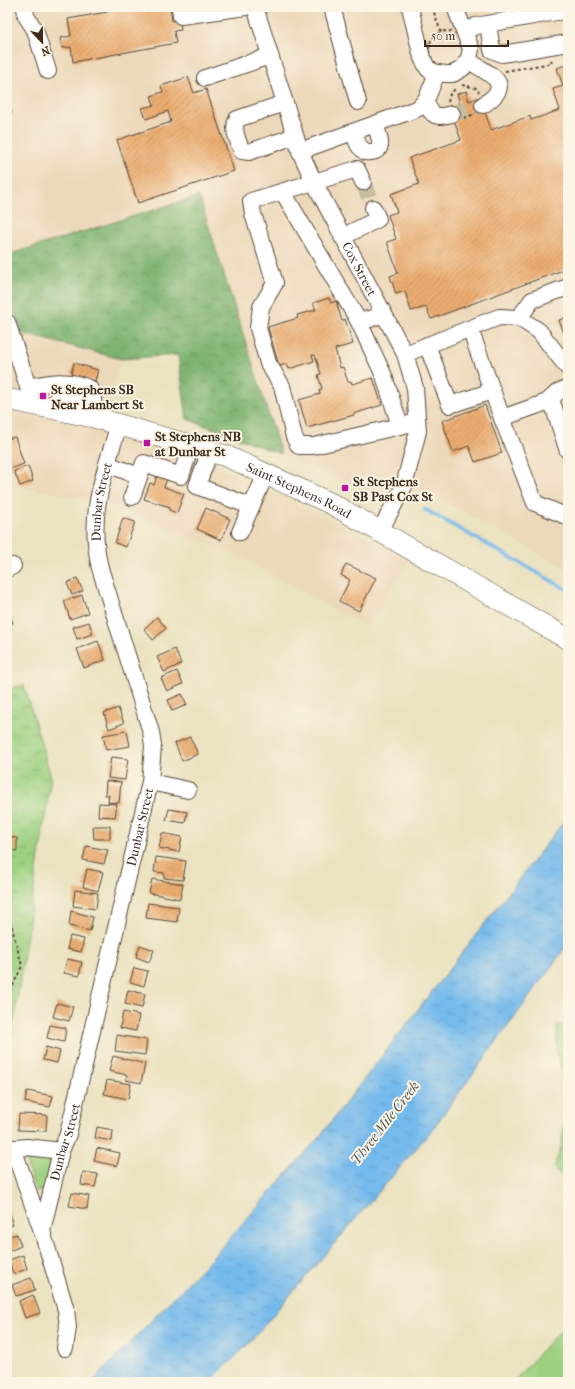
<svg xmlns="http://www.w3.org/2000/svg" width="575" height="1389" font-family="'IM FELL French Canon',serif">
<defs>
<pattern id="forest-crowns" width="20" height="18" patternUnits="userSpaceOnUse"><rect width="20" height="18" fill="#7eb36f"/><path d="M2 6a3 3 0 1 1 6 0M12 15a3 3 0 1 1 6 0" fill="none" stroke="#68925b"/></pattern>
<pattern id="park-crowns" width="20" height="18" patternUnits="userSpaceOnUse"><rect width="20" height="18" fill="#9dd181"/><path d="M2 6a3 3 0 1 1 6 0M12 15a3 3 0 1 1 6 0" fill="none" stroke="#81aa69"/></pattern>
<pattern id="water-ripples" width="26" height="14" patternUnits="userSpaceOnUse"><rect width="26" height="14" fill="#75baec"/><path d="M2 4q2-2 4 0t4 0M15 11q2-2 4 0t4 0" fill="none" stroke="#6197bf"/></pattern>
<pattern id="building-hatch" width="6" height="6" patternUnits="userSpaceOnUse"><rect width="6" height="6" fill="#ecad71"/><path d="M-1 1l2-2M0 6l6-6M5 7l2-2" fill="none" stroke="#c08d5c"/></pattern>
</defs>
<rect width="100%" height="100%" fill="#fcf5e5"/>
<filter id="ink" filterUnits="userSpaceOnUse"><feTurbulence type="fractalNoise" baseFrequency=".025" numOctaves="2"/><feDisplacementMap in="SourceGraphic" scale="8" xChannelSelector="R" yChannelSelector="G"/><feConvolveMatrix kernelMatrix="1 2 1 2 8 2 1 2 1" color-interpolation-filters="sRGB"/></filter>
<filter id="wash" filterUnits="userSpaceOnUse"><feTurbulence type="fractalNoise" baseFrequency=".012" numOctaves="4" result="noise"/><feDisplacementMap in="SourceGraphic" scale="16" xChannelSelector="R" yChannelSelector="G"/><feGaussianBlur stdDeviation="0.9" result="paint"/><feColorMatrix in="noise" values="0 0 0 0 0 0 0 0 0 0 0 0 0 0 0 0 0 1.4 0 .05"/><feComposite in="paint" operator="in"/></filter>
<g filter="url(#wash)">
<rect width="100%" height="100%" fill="#eae2c0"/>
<path fill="#ecd8ba" d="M 7,7 L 568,7 L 568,569 L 423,490 L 372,492 L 281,454 L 198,196 L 7,255 Z
M 7,290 L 21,333 L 121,359 L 100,429 L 224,470 L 411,558 L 366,627 L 243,558 L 104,503 L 7,484 Z"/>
<path fill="#9dd181" stroke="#6c7e50" d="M 568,1024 L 568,1182 L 554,1168 L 561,1146 L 568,1093 L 557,1052 L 557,1025 Z
M 28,1154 L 49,1156 L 52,1161 L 44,1190 L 36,1192 L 24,1156 Z
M 568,1322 L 568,1382 L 513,1382 Z"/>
<path fill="url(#forest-crowns)" stroke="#5c6e46" d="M 199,196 L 281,453 L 281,454 L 187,419 L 178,355 L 121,359 L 21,333 L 7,290 L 7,255 Z"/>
<path fill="url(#park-crowns)" stroke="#6c7e50" d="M 24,685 L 51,777 L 10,1047 L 7,1048 L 7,689 Z"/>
<path fill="url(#water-ripples)" stroke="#587285" d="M 568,816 L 568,944 L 431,1131 L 249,1343 L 210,1382 L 92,1382 L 213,1257 L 320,1136 Z"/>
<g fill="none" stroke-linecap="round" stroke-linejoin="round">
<path stroke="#75baec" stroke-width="3.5" d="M 424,509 L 568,590"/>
</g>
<g id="blocks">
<path fill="url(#building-hatch)" d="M 106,7 L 118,7 L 119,11 L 141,7 L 170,7 L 172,21 L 180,20 L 181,30 L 174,31 L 176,43 L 73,62 L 71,47 L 62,48 L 60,38 L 71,36 L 68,19 L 107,12 Z
M 568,64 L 568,268 L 431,319 L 426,307 L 411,311 L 405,291 L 396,294 L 390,276 L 398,273 L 387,242 L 396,239 L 388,215 L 397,212 L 391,194 L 419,184 L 409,158 L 461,140 L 450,108 L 460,104 L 457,94 L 466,91 L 469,101 L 480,97 L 491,130 L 530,116 L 531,120 L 560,110 L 553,89 L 563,86 L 557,68 Z
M 188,77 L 194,93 L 206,89 L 234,171 L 138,203 L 117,140 L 171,122 L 168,111 L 146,119 L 142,108 L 154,105 L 151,96 L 163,92 L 161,86 Z
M 7,100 L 12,113 L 7,114 Z
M 329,298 L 331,303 L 336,301 L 342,321 L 345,319 L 353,344 L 335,349 L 340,368 L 343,367 L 348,382 L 351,381 L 352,384 L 373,378 L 382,405 L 353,414 L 354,415 L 307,428 L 299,400 L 320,394 L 319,390 L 322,389 L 318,375 L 321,374 L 315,355 L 312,355 L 314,361 L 289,369 L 287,364 L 279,366 L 268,327 L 298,318 L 297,315 L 316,310 L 313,303 Z
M 568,317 L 568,344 L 559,320 Z
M 74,363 L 98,370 L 95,381 L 71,374 Z
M 485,405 L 502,453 L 475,462 L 469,446 L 453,452 L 442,421 Z
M 15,437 L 24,464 L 7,470 L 7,439 Z
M 28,466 L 33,481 L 20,486 L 14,471 Z
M 158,473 L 168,476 L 164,487 L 184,494 L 177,513 L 169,510 L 170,507 L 144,499 L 150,483 L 154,485 Z
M 206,508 L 230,519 L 221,540 L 197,529 Z
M 123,518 L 135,522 L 126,547 L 115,543 Z
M 346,564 L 376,578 L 359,611 L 339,601 L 350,580 L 341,575 Z
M 77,578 L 83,591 L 72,595 L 67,583 Z
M 82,595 L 88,613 L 70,619 L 64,601 Z
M 7,607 L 13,623 L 7,625 Z
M 157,617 L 166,628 L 153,640 L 144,629 Z
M 89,622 L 93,634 L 77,639 L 73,627 Z
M 98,641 L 105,660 L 84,668 L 77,649 Z
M 175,649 L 181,664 L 164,672 L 157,657 Z
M 177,671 L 183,684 L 167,691 L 161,678 Z
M 182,694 L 187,705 L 172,711 L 168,700 Z
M 118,708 L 124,723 L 109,729 L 104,713 Z
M 127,731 L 130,746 L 106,750 L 103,735 Z
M 190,737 L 198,754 L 182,761 L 175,743 Z
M 111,757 L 128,759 L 125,780 L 108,778 Z
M 106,781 L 121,782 L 119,803 L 108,802 L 109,795 L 105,795 Z
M 99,803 L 117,804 L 115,817 L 98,816 Z
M 169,809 L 187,812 L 185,823 L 166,820 Z
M 93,826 L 110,826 L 110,839 L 94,839 Z
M 162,833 L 182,837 L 179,852 L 159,848 Z
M 7,837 L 17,838 L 17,851 L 7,850 Z
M 86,846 L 108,850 L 104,864 L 83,860 Z
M 156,857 L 186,861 L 183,880 L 164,878 L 164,873 L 154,872 Z
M 87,869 L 103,872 L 98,891 L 83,887 Z
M 152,879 L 183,884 L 180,899 L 149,893 Z
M 75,890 L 98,893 L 96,909 L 73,906 Z
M 148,903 L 179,907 L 177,922 L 146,918 Z
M 71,911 L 93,917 L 90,931 L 69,926 Z
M 70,936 L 84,939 L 81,952 L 67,949 Z
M 140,945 L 154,950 L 149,962 L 136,957 Z
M 67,959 L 82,962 L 79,976 L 64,973 Z
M 134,968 L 148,971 L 144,986 L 130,982 Z
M 128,990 L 145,994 L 142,1008 L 125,1004 Z
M 57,1003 L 73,1007 L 69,1021 L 53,1017 Z
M 123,1012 L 139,1015 L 136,1031 L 120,1028 Z
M 50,1025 L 66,1028 L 64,1042 L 47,1038 Z
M 117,1035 L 147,1040 L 145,1055 L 115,1051 Z
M 46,1047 L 60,1051 L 57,1063 L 43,1060 Z
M 113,1056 L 145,1064 L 141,1083 L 126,1080 L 127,1075 L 109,1071 Z
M 107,1080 L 131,1084 L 128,1099 L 104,1094 Z
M 27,1091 L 53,1096 L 50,1107 L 25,1102 Z
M 19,1114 L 47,1115 L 46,1131 L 18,1130 Z
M 97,1127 L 113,1130 L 112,1141 L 95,1138 Z
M 97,1148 L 120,1153 L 117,1166 L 94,1161 Z
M 83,1172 L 98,1174 L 95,1187 L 81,1185 Z
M 72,1193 L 89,1196 L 87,1209 L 69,1206 Z
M 7,1212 L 9,1212 L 13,1225 L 7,1227 Z
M 17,1234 L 21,1246 L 7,1252 L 7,1237 Z
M 23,1255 L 27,1269 L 13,1274 L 9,1260 Z
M 31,1278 L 35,1290 L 16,1296 L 12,1285 Z
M 33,1295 L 40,1313 L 25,1318 L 19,1301 Z"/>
</g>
</g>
<g filter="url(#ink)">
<use href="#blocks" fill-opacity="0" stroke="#554636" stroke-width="1"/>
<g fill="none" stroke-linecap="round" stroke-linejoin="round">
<path stroke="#c7bda0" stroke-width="16" stroke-dasharray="16 8" stroke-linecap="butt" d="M 452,114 L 483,105
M 363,182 L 373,208"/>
<g stroke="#554636" stroke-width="18">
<g id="minor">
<path d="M 25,7 L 26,16 L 35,30 L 48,71"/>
<path d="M 180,7 L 181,16 L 246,7"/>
<path id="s1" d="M 255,7 L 300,151 L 314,182 L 405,354 L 415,388 L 418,431 L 404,486 L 380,531"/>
<path d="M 332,7 L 358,102"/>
<path d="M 410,7 L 422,58 L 428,69 L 437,73 L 446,74 L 453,74 L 463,68 L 469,58 L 471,49 L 455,7"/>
<path d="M 488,24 L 492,50 L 502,54 L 568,43"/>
<path d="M 465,31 L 476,26 L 568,10"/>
<path d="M 468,60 C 489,75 517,83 483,105"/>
<path d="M 205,78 L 270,56"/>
<path d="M 425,102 C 434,117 434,118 452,114"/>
<path d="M 285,103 L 237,119 C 232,129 238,141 242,151 L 249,152 L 295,136"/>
<path d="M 353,132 L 359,146 L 365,152 C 387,154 380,138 375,124"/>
<path d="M 300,151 L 419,108 L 427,98 L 437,73"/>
<path d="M 363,182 L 357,169 L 251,201 L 253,214 L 275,283 L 261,307 L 258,328 L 268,363 L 282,386 L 294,437 L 299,446 L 314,446 L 417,422"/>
<path d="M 283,192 L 358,320 L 370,319 L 383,314"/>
<path d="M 342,237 L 378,219 L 373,208"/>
<path d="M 519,318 L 532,300 L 568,287"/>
<path d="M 358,320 L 384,376 L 400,426"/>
<path d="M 7,322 L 31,396"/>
<path d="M 470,329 L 502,418 L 547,402 L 558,392 L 568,388"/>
<path d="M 427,345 L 450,405 L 492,391"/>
<path d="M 405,354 L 499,317 L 519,318 L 539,331 L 568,368"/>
<path d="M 28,387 C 50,382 68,379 89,388 L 93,394 L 93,417"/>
<path d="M 551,399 L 568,451"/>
<path d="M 57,409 L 58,396 L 93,404"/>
<path d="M 502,418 L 535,503 L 568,517"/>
<path d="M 210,451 L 197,486 L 250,506"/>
<path d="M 107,464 L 139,476"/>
<path d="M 132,497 L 144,463 L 181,476 L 191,445"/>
<path d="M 240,532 L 266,474"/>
<path d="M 7,569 L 13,566"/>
<path d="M 150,782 L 188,790"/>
<path d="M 13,1148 L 42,1231 L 66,1310 L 68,1327 L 65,1348"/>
<path d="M 7,1149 L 27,1147 L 61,1151"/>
<path id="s2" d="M 42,1231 L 61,1151 L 68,1134 L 150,782 L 153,746 L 151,732 L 100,568 C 87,515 104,475 119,424"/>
</g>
</g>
<g stroke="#554636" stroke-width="22">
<g id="major">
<path id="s3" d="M 7,399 L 93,417 L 226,456 L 332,504 L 568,639"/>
</g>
</g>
<path stroke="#554636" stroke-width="2" stroke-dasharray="3 3" stroke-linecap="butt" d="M 432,7 L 441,32
M429 49a18 18 0 1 1 36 0a18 18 0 1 1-36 0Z
M 505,71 L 552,63 L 551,59
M 462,85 L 476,88 L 479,92
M 448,102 L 450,94 L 456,88
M 464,118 L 475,114
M 7,909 L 22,966 L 7,998"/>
<use href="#minor" stroke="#fff" stroke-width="16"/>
<use href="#major" stroke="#fff" stroke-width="21"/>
</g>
</g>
<g fill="#b5179e" stroke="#fcf5e5" stroke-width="1.5">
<rect x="39" y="392" width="8" height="8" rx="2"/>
<rect x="143" y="439" width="8" height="8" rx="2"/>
<rect x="341" y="484" width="8" height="8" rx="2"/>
</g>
<g text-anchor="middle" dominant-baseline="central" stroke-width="4" stroke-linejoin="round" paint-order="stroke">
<g font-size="13" fill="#3b2a1e" stroke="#fcf5e5">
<text stroke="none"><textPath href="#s1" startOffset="283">Cox Street</textPath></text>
<text stroke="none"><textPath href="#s3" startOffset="307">Saint Stephens Road</textPath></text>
<text stroke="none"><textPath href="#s2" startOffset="751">Dunbar Street</textPath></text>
<text stroke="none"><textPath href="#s2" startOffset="416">Dunbar Street</textPath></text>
<text stroke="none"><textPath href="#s2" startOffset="92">Dunbar Street</textPath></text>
</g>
<g font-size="13" font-weight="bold" fill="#3b2a1e" stroke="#fcf5e5" text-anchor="start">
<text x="51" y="389">St Stephens SB<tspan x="51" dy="15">Near Lambert St</tspan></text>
<text x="155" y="436">St Stephens NB<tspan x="155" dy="15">at Dunbar St</tspan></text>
<text x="353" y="481">St Stephens<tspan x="353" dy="15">SB Past Cox St</tspan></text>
</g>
<g font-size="14" font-style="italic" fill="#4c555c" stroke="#fcf5e5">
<text transform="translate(385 1123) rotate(-52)">Three Mile Creek</text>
</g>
</g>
<rect width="575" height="1389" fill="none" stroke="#fcf5e5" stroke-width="24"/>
<g transform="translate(42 42) rotate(158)" stroke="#fcf5e5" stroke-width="3" paint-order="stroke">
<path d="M0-3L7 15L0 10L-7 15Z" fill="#3b2a1e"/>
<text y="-6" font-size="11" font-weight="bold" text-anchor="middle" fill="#3b2a1e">N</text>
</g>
<path d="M425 40v6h83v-6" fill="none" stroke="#3b2a1e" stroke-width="2"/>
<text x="431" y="40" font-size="12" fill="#3b2a1e" stroke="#fcf5e5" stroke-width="3" paint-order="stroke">50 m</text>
</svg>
